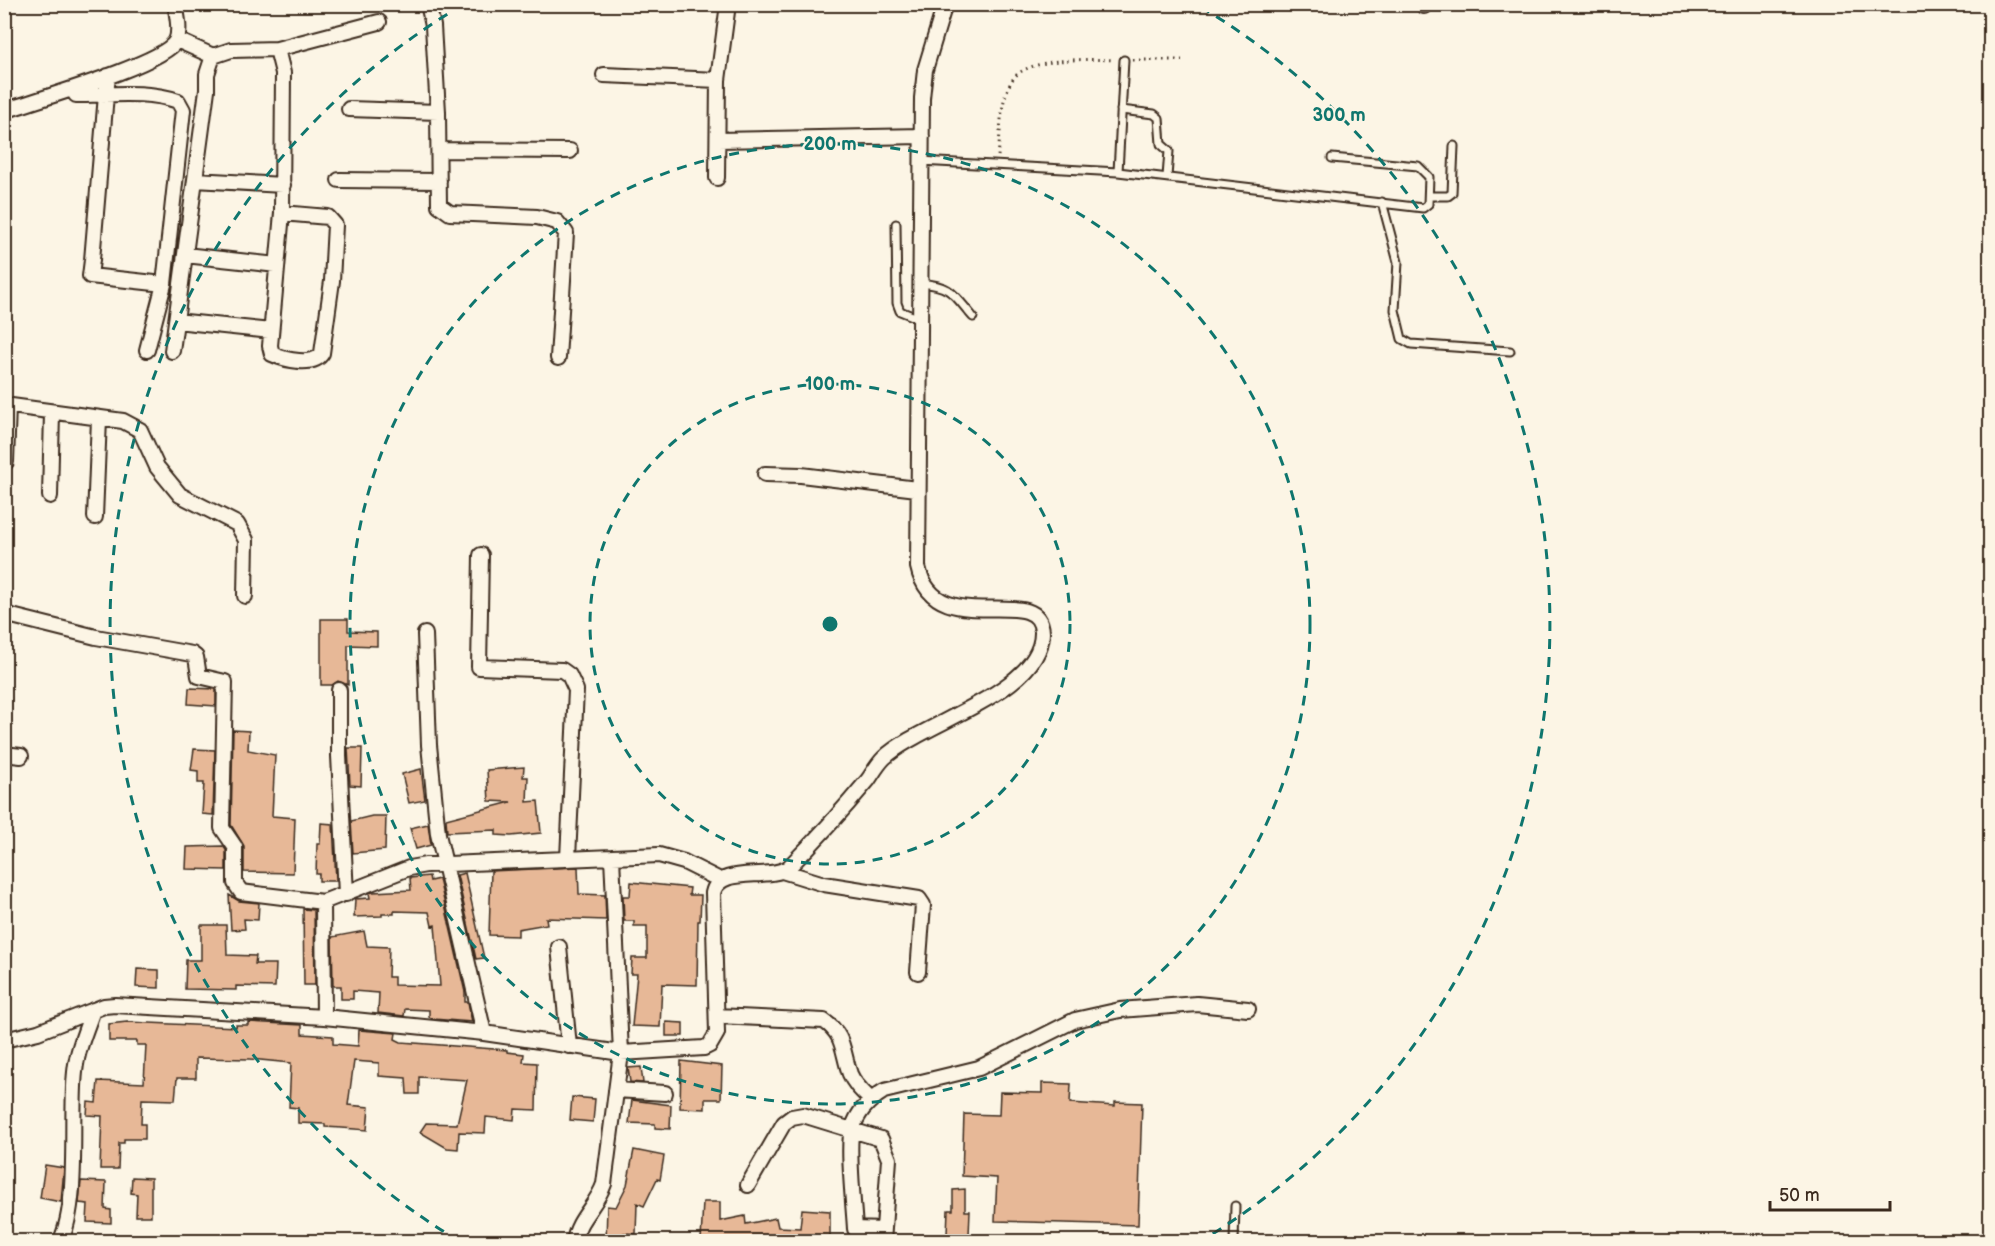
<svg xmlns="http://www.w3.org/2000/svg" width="1995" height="1246" font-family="'Balsamiq Sans',sans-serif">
<rect width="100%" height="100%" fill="#fcf5e5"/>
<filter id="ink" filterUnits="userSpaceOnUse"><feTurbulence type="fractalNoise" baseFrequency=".0167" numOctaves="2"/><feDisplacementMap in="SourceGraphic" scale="12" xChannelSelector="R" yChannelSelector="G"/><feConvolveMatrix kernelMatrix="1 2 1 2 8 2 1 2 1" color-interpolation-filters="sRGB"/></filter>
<g filter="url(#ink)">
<path fill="#e7b897" stroke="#3b2a1e" stroke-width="1.5" d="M 321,619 L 348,619 L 348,631 L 377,632 L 377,646 L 348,645 L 348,685 L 338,681 L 332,685 L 321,685 Z
M 189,688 L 216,689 L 216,706 L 188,704 Z
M 233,730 L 249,731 L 248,750 L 275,755 L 272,816 L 295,818 L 293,873 L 244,872 L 244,846 L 231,825 Z
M 348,748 L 362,748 L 361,786 L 350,785 Z
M 194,749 L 215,750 L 213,815 L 202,814 L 204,783 L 198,783 L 198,771 L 191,770 Z
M 524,767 L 523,777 L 528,777 L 527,802 L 538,801 L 541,833 L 511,836 L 496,835 L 496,830 L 447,832 L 446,819 L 511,802 L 489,801 L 487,770 Z
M 421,769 L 425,800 L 409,803 L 402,774 Z
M 372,816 L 386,816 L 385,850 L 353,853 L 351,821 Z
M 321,823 L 333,824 L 336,881 L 319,881 L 319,874 L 316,874 L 317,844 L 320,844 Z
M 428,824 L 431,845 L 416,849 L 410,828 Z
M 223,846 L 226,850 L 226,870 L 186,869 L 187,847 Z
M 578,867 L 579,894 L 605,895 L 606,920 L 546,918 L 547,924 L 518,929 L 518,936 L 489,935 L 491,871 Z
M 465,873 L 484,958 L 476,959 L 457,875 Z
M 429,876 L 430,881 L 439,879 L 465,992 L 465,1002 L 468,1002 L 472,1022 L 433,1019 L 429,1017 L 429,1010 L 405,1009 L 404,1016 L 378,1013 L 379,993 L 353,991 L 353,999 L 341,999 L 341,986 L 333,986 L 332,937 L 364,931 L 367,946 L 389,947 L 388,977 L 394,977 L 394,985 L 440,986 L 435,925 L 432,926 L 429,912 L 394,911 L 394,914 L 382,914 L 382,916 L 354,917 L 355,899 L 370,898 L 369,893 L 373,892 L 411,890 L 410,878 Z
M 631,882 L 690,888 L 689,895 L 701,895 L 700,921 L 698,921 L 697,985 L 662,984 L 660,1027 L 632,1026 L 637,974 L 631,974 L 632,958 L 647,958 L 647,926 L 634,926 L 634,921 L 624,921 L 623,896 L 630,896 Z
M 229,895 L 239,901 L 259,903 L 258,920 L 244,919 L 245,929 L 231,930 Z
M 303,909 L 314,910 L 315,985 L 304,985 Z
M 201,925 L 226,925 L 227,955 L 256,956 L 255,964 L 276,964 L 275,987 L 236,986 L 236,990 L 185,989 L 186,960 L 201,960 Z
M 137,969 L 159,970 L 159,988 L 136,987 Z
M 127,1022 L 236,1027 L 236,1025 L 248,1025 L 248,1022 L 302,1025 L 302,1034 L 333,1036 L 333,1044 L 358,1046 L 359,1030 L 396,1033 L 395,1039 L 401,1042 L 507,1050 L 507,1052 L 524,1054 L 523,1062 L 537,1063 L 536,1110 L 515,1109 L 514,1120 L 486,1117 L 485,1133 L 459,1132 L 458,1149 L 447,1148 L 420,1132 L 426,1123 L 457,1124 L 467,1080 L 419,1077 L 419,1094 L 407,1094 L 406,1078 L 379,1076 L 379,1063 L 354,1061 L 348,1105 L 369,1107 L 367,1130 L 342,1128 L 325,1127 L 325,1124 L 298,1123 L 298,1108 L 289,1107 L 291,1063 L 250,1059 L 196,1058 L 196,1078 L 177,1078 L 175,1100 L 142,1099 L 141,1124 L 145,1124 L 145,1139 L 124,1139 L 124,1143 L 119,1143 L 118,1169 L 100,1169 L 102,1116 L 87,1115 L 88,1102 L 96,1103 L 98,1081 L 144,1083 L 146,1045 L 137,1045 L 137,1041 L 109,1041 L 109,1024 Z
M 666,1022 L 683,1023 L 683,1036 L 666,1036 Z
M 681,1061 L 722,1066 L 721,1099 L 705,1099 L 705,1109 L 680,1108 Z
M 641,1067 L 643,1083 L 630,1082 L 628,1068 Z
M 1042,1083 L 1071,1084 L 1070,1103 L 1115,1106 L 1115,1102 L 1142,1103 L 1138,1225 L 995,1221 L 997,1178 L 962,1176 L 964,1114 L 999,1115 L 1000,1092 L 1042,1093 Z
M 572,1097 L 595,1099 L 593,1122 L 570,1120 Z
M 632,1100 L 671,1105 L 670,1129 L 655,1128 L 655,1124 L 629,1123 Z
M 634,1150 L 664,1156 L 660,1180 L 657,1179 L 644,1206 L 637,1203 L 636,1234 L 624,1233 L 624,1242 L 606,1242 L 607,1206 L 616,1207 L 627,1185 Z
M 45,1165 L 64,1168 L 61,1202 L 40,1198 Z
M 132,1177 L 151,1178 L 151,1216 L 136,1216 L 137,1194 L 131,1193 Z
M 81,1181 L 106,1182 L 105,1209 L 111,1210 L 111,1223 L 87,1222 L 88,1204 L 79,1203 Z
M 965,1189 L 965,1211 L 970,1211 L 969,1235 L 947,1234 L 948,1210 L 953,1210 L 953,1190 Z
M 703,1202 L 720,1202 L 720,1221 L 745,1216 L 746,1224 L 776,1218 L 778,1227 L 800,1228 L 802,1209 L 830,1211 L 830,1242 L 701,1240 Z"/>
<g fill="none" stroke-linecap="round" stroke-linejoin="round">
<g stroke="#3b2a1e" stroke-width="11">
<path id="lane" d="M 1121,110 L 1154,114 L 1159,118 L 1161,144 L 1169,151 L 1167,177
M 920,161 L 1118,172 L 1423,208 L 1428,204 L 1429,177 L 1418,166 L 1332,158
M 1118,172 L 1124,60
M 1430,196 L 1448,196 L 1452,193 L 1454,146
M 1382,202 L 1398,262 L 1395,310 L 1402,339 L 1411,344 L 1510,351
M 896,224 L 897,303 L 900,311 L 920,319
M 920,283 C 953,286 953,294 973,317
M 1234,1242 L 1235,1206"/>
</g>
<g stroke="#3b2a1e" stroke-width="18">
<path id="street" d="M 428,4 L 433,26 L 438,112 L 439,205 L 450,213 L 537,217 L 557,222 L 566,233 L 558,358
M 1424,6 L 1425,4
M 277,49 L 379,22
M 213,56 L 231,50 L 277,49 L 283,73 L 282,213 L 270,346 L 272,354 C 285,360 314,367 322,353 L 332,281 L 335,225 L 328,217 L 282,213
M 604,75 L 718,80
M 76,95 C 109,95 148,90 178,101 L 183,110 L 164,284 L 90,276 L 92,260 L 106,95 L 108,76
M 349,109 L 438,112
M 4,111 C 35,100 163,64 176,41 C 181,31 177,15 175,4
M 718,140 L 922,136
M 439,150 L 570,151
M 717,178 L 718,80 L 728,4
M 195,180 L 283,185
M 339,180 L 439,181
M 185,255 L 277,265
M 176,321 L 271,331
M 147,350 L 164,284
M 172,351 L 207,90 L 207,74 L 213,56 L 177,40
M 4,405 L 123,421 L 140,430 L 157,467 L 180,495 L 237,524 L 246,540 L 245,596
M 6,462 L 8,406
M 765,474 L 801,475 L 917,489
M 50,496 L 52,413
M 95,517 L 99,419
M 481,555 L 479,667 L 562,670 L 569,675 L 576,690 L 568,858
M 4,614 L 96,637 L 192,654 L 196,657 L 199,676 L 225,682 L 222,828 L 235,847 L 235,883 L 241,892 L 323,902 L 409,868 L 426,865 L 659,855 L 684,862 L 720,880
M 425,634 L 429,745 L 438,834 L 484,1033
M 339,690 L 339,756 L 346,894
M 4,754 L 21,756
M 782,871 L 824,884 L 919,899 L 923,905 L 918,972
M 323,902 L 324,1017
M 559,947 L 569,1046
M 717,1016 L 824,1021 C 845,1035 842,1052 850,1074 C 854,1084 863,1092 871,1100
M 4,1040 L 38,1032 L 104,1006 L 115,1005 L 324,1017 L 484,1033 L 621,1053 L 612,857
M 616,1090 L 665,1093
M 748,1185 L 784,1123 L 792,1117 L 803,1115 L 881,1139 L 889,1159 L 883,1242
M 883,1230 L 855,1229 C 854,1209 847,1146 852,1130 C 857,1113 869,1100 884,1091 L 979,1068 L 1075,1020 L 1120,1010 L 1197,1004 L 1248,1009
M 60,1242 C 80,1203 70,1118 75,1072 C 77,1050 86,1030 93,1010
M 574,1242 C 577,1219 597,1205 604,1184 L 621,1053 L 704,1048 L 710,1045 L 717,1033 L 713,893 C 719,865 767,881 788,868 C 816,840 843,810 868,780 C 873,773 877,765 884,758 C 920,723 1043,692 1042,632 C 1040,579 935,644 918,567 L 922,98 L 925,70 L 945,4"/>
</g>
<path stroke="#3b2a1e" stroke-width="3" stroke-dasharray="1.5 4.5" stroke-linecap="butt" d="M 1133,60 L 1182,60
M 998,156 C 1001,133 999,99 1013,79 C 1028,57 1091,59 1115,60"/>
<use href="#lane" stroke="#fcf5e5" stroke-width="7"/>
<use href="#street" stroke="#fcf5e5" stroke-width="14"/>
</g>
</g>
<g fill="none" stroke="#0f766e" stroke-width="3" stroke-dasharray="10 8">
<circle cx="830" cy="624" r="240"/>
<circle cx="830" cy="624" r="480"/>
<path d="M459 1241A720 720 0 0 1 459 7M1201 7A720 720 0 0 1 1201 1241"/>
</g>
<circle cx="830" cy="624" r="9" fill="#0f766e" stroke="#fcf5e5" stroke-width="3"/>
<g font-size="18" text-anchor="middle" font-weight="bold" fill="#0f766e" stroke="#fcf5e5" stroke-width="4.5" stroke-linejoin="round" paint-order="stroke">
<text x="1339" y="121">300 m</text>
<text x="830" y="150">200 m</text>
<text x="830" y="390">100 m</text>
</g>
<rect width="1995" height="1246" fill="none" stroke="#fcf5e5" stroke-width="24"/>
<rect x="12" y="12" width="1971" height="1222" fill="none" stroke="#3b2a1e" stroke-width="2" filter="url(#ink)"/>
<path d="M1770 1201v9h120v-9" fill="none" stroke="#3b2a1e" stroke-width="3"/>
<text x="1779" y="1201" font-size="18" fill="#3b2a1e" stroke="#fcf5e5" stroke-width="4.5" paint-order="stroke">50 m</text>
</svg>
